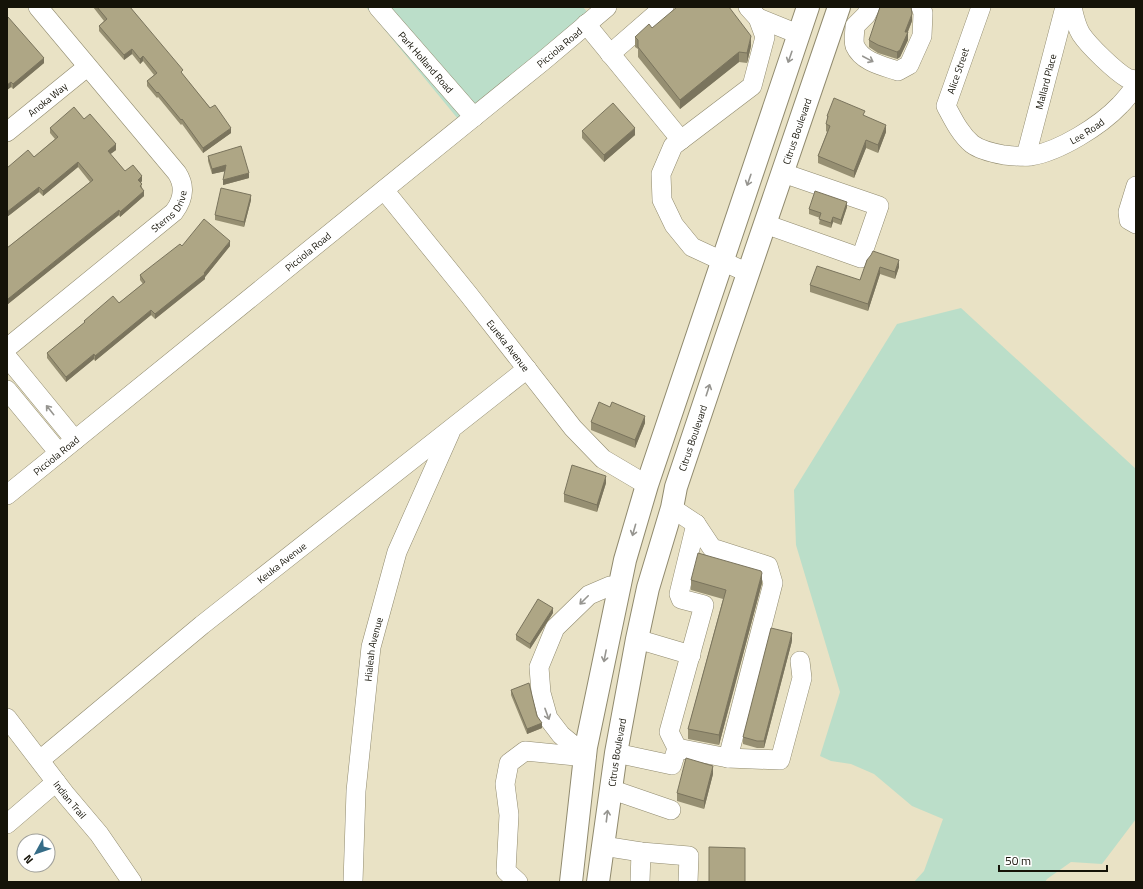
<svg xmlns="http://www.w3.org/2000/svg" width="1143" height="889" font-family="'Titillium Web',sans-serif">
<rect width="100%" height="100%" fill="#e9e2c5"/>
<path fill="#bbdec9" d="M 366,7 L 583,7 L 588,13 L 458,119 Z
M 961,308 L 1136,469 L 1136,819 L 1102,864 L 1071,862 L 1047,879 L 1045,882 L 914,882 L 924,871 L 943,819 L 912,806 L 874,774 L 851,764 L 831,761 L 820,756 L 840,692 L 796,545 L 794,490 L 897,324 Z"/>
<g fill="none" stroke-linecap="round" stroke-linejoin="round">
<g stroke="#908a6e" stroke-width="20">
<g id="minor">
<path id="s1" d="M 378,7 L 474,117"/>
<path d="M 870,7 L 866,15 L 855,26 C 855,32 853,41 855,46 C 862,62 883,66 898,71 L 909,65 L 922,36 L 923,13 L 921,7"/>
<path id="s2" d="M 981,7 L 946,106 C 953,119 960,134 972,144 C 980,150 993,153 1004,155 C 1013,156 1022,157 1031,156 C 1060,151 1100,126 1120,105 C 1126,99 1131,92 1136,86"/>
<path d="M 1072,7 C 1074,16 1076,26 1081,34 C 1089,46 1115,71 1127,78 C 1129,79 1133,79 1136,80"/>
<path d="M 758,18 L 798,34"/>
<path d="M 586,24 L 681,140"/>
<path d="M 610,54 L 664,7"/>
<path id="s3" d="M 7,132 L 87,67"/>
<path id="s4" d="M 1026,156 L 1065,7"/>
<path d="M 1136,186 L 1128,212 L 1129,220 L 1136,224"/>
<path id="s5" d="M 384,190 L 469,295 L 573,428 L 603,459 L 647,485"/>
<path d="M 765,224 L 861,258 L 879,206 L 783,173"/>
<path d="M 748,273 L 692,247 L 674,225 L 662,200 L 661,174 L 673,146 L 752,86 L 765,37 L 758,18 L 748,7"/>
<path id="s6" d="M 7,348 L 174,212 C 183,200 186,187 177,173 L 38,7"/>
<path d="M 7,357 L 75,440"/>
<path d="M 7,390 L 59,453"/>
<path id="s7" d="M 7,495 L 543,61 L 607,7"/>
<path d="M 637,639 L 691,655"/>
<path id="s8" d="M 7,718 L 66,795 L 99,834 L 132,882"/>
<path d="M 586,747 L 573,745 L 561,735 L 548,718 L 541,693 L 539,667 L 555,628 L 589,595 L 610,586 L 619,586"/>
<path d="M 677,748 L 669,732 L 704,605 L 681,599 L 679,594 L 696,524"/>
<path d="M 616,753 L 672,765 L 677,748 L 728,758 L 773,583 L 768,566 L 712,548 L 696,524 L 672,508"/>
<path d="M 728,758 L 780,760 L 802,678 L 800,661"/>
<path id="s9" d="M 40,760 L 202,625 L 527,369"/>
<path d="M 610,789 L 671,810"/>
<path d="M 7,824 L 56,782"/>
<path d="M 603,846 L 641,852 L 689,856 L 688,882"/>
<path id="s10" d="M 353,882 L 356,791 L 371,647 L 397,552 L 450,433"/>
<path d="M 518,882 L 506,871 L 509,815 L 505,784 L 509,763 L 525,751 L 586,757"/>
<path d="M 640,882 L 641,852"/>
</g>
</g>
<g stroke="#908a6e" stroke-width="24">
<g id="highway">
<path d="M 571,882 L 586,747 L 625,560 L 647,485 L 808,7"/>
<path id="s11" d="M 598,882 L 616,753 L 637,639 L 648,588 L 672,508 L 676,487 L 725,341 L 839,7"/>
</g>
</g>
<use href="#minor" stroke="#fff" stroke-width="19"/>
<use href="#highway" stroke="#fff" stroke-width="22"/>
</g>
<path fill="#968f72" d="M 93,7 L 130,7 L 183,75 L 231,133 L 203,153 L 182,124 L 181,125 L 158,97 L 157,98 L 147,86 L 147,81 L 154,75 L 143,61 L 140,64 L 132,54 L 124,60 L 99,31 L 99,26 L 104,21 Z
M 7,18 L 44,63 L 13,89 L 11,87 L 7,90 Z
M 912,21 L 908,32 L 908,40 L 900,57 L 897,59 L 878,53 L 869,47 L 869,40 Z
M 652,28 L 751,46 L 747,63 L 739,62 L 680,109 L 638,57 L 638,49 L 635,47 L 635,37 Z
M 827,116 L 865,116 L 886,132 L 878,153 L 866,148 L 854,178 L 818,163 L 818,156 L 827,132 L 826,131 L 826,124 L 827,120 Z
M 84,119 L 116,150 L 110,154 L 125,171 L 142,181 L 141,183 L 144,196 L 120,217 L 119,215 L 91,237 L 8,304 L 7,303 L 7,248 L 90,182 L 78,167 L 43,196 L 39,192 L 7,217 L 7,168 L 34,157 L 55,139 L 50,133 L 50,128 Z
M 582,131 L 635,135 L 604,162 L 582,138 Z
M 208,156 L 249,178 L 223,185 L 225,171 L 212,174 L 208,161 Z
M 251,200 L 244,227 L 215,220 L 215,215 Z
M 847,207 L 841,225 L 833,222 L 831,228 L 819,224 L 820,218 L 809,214 L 809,209 Z
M 182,246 L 230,246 L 205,277 L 205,279 L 155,319 L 151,315 L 95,361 L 94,359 L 66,382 L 47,358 L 47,353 L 84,323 L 84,321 L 119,303 L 143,284 L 140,280 L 140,275 Z
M 867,260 L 899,267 L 895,279 L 880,274 L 868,311 L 810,292 L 810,285 L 860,280 Z
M 610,407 L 645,423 L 635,448 L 591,430 L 591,422 Z
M 606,483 L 597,512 L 564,502 L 564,494 Z
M 691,580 L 762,583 L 719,745 L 688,739 L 688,729 L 723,599 L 691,590 Z
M 553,613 L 530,649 L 516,640 L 516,635 Z
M 792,641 L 764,748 L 757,748 L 743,744 L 743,737 Z
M 511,690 L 537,716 L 542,728 L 527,734 L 511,695 Z
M 713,774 L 704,809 L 677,801 L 677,793 Z"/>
<path fill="#7a745d" d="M 912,14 L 912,21 L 906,36 L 908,32 L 908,40 L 900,57 L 897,59 L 897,52 L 905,32 Z
M 751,36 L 751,46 L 747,63 L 747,53 Z
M 132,49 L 132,54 L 124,60 L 124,55 Z
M 739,52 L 739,62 L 680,109 L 680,100 Z
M 143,56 L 143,61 L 140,64 L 140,59 Z
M 44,58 L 44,63 L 13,89 L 13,84 Z
M 11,82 L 11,87 L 7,90 L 7,85 Z
M 886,125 L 886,132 L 878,153 L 878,145 Z
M 231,128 L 231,133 L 203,153 L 203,148 Z
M 635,128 L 635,135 L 604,162 L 604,155 Z
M 866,140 L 866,148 L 854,178 L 854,171 Z
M 116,144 L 116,150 L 108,156 L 108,151 Z
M 78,162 L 78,167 L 43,196 L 43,191 Z
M 226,165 L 226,171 L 212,174 L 212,169 Z
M 249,173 L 249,178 L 223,185 L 223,180 Z
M 142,176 L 142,181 L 138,185 L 138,180 Z
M 39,187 L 39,192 L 7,217 L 7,212 Z
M 144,191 L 144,196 L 120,217 L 120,212 Z
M 251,195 L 251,200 L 244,227 L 244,222 Z
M 847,202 L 847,207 L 841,225 L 841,220 Z
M 119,210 L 119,215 L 8,304 L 8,299 Z
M 833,217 L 833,222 L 831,228 L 831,223 Z
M 230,241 L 230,246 L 205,277 L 205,279 L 155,319 L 155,314 L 204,273 Z
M 899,260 L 899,267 L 895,279 L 895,272 Z
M 880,267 L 880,274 L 868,311 L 868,304 Z
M 151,310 L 151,315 L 95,361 L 95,356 Z
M 94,354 L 94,359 L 66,382 L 66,377 Z
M 645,416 L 645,423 L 635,448 L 635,440 Z
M 606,476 L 606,483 L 597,512 L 597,505 Z
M 762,573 L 762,583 L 719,745 L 719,735 Z
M 553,608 L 553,613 L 530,649 L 530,644 Z
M 792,633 L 792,641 L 764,748 L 764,741 Z
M 542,723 L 542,728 L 527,734 L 527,729 Z
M 713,766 L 713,774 L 704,809 L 704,801 Z"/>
<path fill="#aea685" stroke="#7a745d" d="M 97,7 L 130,7 L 183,70 L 181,72 L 210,108 L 215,105 L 231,128 L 203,148 L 182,119 L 181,120 L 158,92 L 157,93 L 147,81 L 157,73 L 143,56 L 140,59 L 132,49 L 124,55 L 99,26 L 107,19 Z
M 677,7 L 729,7 L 751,36 L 747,53 L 739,52 L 680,100 L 638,47 L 638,40 L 635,37 L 649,24 L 652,28 Z
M 880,7 L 911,7 L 912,14 L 905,32 L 908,32 L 900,50 L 897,52 L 878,45 L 869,40 Z
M 8,17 L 44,58 L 13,84 L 11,82 L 7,85 L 7,18 Z
M 834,98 L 865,111 L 863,115 L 886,125 L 878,145 L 866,140 L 854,171 L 818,156 L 830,126 L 826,124 L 828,116 L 827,116 Z
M 613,103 L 635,128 L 604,155 L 582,131 Z
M 74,107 L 84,119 L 90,114 L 116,144 L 108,151 L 125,171 L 133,165 L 142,176 L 138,180 L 142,184 L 140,186 L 144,191 L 120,212 L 119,210 L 91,232 L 8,299 L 7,298 L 7,248 L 93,180 L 78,162 L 43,191 L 39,187 L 7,212 L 7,168 L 28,150 L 34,157 L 58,137 L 50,128 Z
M 241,146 L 249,173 L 223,180 L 226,165 L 212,169 L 208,156 Z
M 221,188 L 251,195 L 244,222 L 215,215 Z
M 815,191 L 847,202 L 841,220 L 833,217 L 831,223 L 819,219 L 821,213 L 809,209 Z
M 204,219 L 230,241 L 204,273 L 205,274 L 155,314 L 151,310 L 95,356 L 94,354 L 66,377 L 47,353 L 85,322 L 84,321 L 113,296 L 119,303 L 145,282 L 140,275 L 180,244 L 182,246 Z
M 873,251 L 899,260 L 895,272 L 880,267 L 868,304 L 810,285 L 817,266 L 860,280 L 867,260 L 871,255 Z
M 599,402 L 610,407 L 612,402 L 645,416 L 635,440 L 591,422 Z
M 572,465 L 606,476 L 597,505 L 564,494 Z
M 698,553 L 761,571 L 762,573 L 719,735 L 688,729 L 726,590 L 691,580 Z
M 538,599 L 553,608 L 530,644 L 516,635 Z
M 771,628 L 792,633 L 764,741 L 757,741 L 743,737 Z
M 529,683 L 537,716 L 542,723 L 527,729 L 511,690 Z
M 686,758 L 713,766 L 704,801 L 677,793 Z
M 709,847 L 745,848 L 745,882 L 709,882 Z"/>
<defs><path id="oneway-shaft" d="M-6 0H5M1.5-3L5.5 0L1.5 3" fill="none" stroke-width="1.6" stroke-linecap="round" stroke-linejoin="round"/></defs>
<g stroke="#969590">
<use href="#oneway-shaft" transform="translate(790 57) rotate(109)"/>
<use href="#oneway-shaft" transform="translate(868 59) rotate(28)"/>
<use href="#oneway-shaft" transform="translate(749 180) rotate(109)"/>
<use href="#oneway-shaft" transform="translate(708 390) rotate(-72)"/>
<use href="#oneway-shaft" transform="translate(50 410) rotate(-129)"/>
<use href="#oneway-shaft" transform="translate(634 530) rotate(106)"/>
<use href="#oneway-shaft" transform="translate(584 600) rotate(135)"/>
<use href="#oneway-shaft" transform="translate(605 656) rotate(101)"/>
<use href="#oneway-shaft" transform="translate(547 714) rotate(70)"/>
<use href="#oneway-shaft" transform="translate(607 816) rotate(-83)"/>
</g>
<g text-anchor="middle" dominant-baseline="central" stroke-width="3" stroke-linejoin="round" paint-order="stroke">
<g font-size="10" fill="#151308" stroke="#fff">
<text stroke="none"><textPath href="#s7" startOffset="711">Picciola Road</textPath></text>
<text stroke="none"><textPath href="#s1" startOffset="73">Park Holland Road</textPath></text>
<text transform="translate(958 71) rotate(-71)">Alice Street</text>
<text stroke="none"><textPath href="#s4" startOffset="77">Mallard Place</textPath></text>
<text stroke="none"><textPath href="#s3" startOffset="52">Anoka Way</textPath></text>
<text stroke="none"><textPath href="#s2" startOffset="274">Lee Road</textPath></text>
<text stroke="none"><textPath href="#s11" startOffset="779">Citrus Boulevard</textPath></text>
<text stroke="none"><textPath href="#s6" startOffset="213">Sterns Drive</textPath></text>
<text stroke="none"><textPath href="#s7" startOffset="387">Picciola Road</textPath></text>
<text stroke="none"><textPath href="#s5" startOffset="199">Eureka Avenue</textPath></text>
<text stroke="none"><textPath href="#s11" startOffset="455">Citrus Boulevard</textPath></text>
<text stroke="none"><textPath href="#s7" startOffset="63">Picciola Road</textPath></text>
<text stroke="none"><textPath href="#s9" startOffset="312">Keuka Avenue</textPath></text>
<text stroke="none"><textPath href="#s10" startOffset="234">Hialeah Avenue</textPath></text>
<text stroke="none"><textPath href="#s11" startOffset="131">Citrus Boulevard</textPath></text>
<text stroke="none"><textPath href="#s8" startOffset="103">Indian Trail</textPath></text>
</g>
</g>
<rect width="1143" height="889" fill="none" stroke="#151308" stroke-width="16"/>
<g transform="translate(36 853) rotate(230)"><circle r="19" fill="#ffffff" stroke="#a1a19c"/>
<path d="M0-3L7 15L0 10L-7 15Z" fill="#356c87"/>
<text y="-6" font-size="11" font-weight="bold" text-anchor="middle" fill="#151308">N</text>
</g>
<path d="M999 865v6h108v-6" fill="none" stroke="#151308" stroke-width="2"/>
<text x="1005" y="865" font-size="12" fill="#151308" stroke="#ffffff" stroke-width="3" paint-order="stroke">50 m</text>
</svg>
